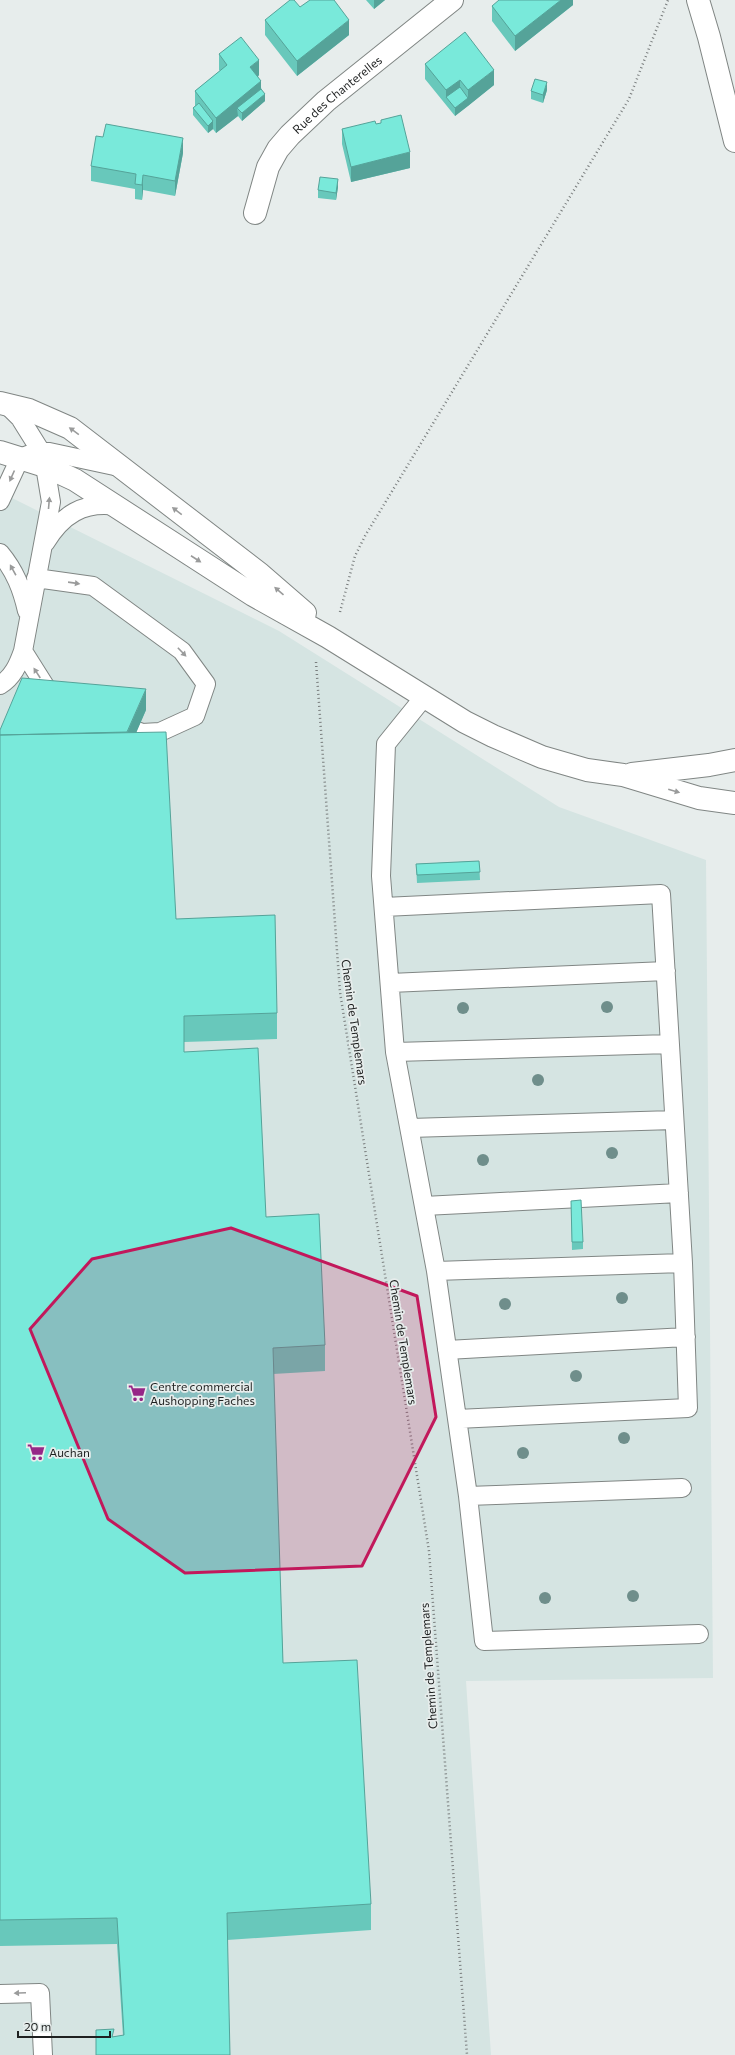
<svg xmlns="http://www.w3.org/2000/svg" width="735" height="2055" font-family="Commissioner,sans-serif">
<rect width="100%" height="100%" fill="#e7edec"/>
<path fill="#d5e4e2" d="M 0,492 L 279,631 L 559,807 L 706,860 L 713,1678 L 466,1681 L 491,2055 L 0,2055 Z"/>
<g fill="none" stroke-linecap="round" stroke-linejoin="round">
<g stroke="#808684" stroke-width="20">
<path id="service" d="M 0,501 L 20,458 L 40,450 L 119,467
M 45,543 C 62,515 83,501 117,506
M 0,553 C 15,571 22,589 27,611
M 36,578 L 93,586 L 182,651 L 206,684 L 195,716 L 160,732 L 142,733 L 115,722
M 23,651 L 52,697 L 56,699
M 0,685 C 13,677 18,665 23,651 L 51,502 L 45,466 L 40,450 L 20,418 L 6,404
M 424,697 L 386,744 L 381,876 L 395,1052 L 436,1271 L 468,1496 L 484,1641 L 699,1634
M 384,907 L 661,894 L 683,1263 L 688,1408 L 457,1419
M 390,983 L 666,971
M 395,1052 L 670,1044
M 410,1128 L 674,1120
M 424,1206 L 679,1193
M 436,1271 L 683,1263
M 447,1350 L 686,1337
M 468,1496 L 682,1488
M 0,1994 L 40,1993 L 43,2055"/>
</g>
<g stroke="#808684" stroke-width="24">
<g id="minor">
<path id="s1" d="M 255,213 L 268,167 L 278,149 L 290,135 L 326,101 L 452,0"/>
</g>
</g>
<g stroke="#808684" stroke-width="24">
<path id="tertiary" d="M 698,0 L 709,37 L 735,141
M 0,403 L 29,410 L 70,428 L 260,574 L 305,613
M 0,452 L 45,466 L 75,480 L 253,595 L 328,637 L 465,722 L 493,736 L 542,757 L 587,770 L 623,775 L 699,798 L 735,803
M 632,774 L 709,765 L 735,760"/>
</g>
<path stroke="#7a7e7e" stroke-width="2.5" stroke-dasharray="1 3" stroke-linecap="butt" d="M 340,612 L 355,556 L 365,536 L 629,99 L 668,0
M 316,662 L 340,992 L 429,1551 L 467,2055"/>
<use href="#service" stroke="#fff" stroke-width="18"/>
<use href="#minor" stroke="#fff" stroke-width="22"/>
<use href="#tertiary" stroke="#fff" stroke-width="22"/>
</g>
<g fill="#6f8e8b">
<circle cx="607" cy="1007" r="6"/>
<circle cx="463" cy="1008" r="6"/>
<circle cx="538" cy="1080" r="6"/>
<circle cx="612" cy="1153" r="6"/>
<circle cx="483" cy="1160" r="6"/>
<circle cx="622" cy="1298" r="6"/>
<circle cx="505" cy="1304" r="6"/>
<circle cx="576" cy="1376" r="6"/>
<circle cx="624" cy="1438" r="6"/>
<circle cx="523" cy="1453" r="6"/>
<circle cx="633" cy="1596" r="6"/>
<circle cx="545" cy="1598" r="6"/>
</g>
<path fill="#68c8bb" d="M 366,0 L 385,0 L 374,9 Z
M 573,0 L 573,5 L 515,51 L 492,21 L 492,6 Z
M 300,7 L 349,35 L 297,76 L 265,35 L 265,20 Z
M 219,54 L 259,75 L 258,77 L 265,101 L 242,121 L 238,116 L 216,133 L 213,129 L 208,133 L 193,115 L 193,108 L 195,106 L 195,91 L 220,71 L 219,70 Z
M 425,64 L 494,85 L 455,116 L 425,79 Z
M 547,90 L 543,103 L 531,99 L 531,91 Z
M 381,120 L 410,168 L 351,182 L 342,144 L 342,129 L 376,124 L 381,123 Z
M 183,153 L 175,196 L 143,190 L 142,200 L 135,199 L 135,189 L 91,181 L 91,166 Z
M 338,187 L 336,200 L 318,198 L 318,190 Z
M 146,710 L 136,732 L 176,919 L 277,1013 L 277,1039 L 184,1042 L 184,1052 L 266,1217 L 325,1345 L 325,1371 L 273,1374 L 283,1663 L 371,1904 L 371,1930 L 227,1940 L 230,2055 L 96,2055 L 96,2030 L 114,2037 L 123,2036 L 117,1944 L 0,1946 L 0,730 Z
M 479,861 L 480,880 L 417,883 L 416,864 Z
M 571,1201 L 583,1242 L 583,1249 L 572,1250 Z"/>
<path fill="#55a399" d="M 374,0 L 385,0 L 374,9 Z
M 561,0 L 573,0 L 573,5 L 515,51 L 515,36 Z
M 349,20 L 349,35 L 297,76 L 297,61 Z
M 259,60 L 259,75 L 250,83 L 250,67 Z
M 494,70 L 494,85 L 468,106 L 468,90 Z
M 460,80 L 460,95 L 446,97 L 446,105 L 446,90 Z
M 261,81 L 261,96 L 237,108 L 238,116 L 216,133 L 216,118 Z
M 547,82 L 547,90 L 543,103 L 543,95 Z
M 265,94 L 265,101 L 242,121 L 242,113 Z
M 468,98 L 468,106 L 455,116 L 455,108 Z
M 213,121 L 213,129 L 208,133 L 208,126 Z
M 183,138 L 183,153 L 175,196 L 175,181 Z
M 410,152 L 410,168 L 351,182 L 351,167 Z
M 143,175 L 143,190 L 142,200 L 142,185 Z
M 338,179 L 338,187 L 336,200 L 336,193 Z
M 146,689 L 146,710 L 125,759 L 125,738 Z"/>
<path fill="#79e9da" stroke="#55a399" d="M 290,0 L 294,0 L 300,7 L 310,0 L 334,0 L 349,20 L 297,61 L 265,20 Z
M 499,0 L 561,0 L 515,36 L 492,6 Z
M 465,32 L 494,70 L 468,90 L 460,80 L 446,90 L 425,64 Z
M 241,37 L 259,60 L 250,67 L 261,81 L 216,118 L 195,91 L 227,65 L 219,54 Z
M 535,79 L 547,82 L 543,95 L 531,91 Z
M 460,87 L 468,98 L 455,108 L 446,97 Z
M 261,89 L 265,94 L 242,113 L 237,108 Z
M 199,103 L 213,121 L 208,126 L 193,108 Z
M 401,115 L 410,152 L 351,167 L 342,129 L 375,121 L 376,124 L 381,123 L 381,120 Z
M 106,124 L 183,138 L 175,181 L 143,175 L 142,185 L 135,184 L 136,174 L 91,166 L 96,136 L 103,137 Z
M 320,177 L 338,179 L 336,193 L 318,190 Z
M 22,678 L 146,689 L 127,732 L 0,735 L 0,730 Z
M 166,732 L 176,919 L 275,915 L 277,1013 L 184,1016 L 184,1052 L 258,1048 L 266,1217 L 319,1214 L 325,1345 L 273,1348 L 283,1663 L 357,1660 L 371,1904 L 227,1913 L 230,2055 L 96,2055 L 96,2030 L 114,2029 L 112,2037 L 124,2035 L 117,1918 L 0,1920 L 0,735 Z
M 479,861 L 480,872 L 417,875 L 416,864 Z
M 581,1200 L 583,1242 L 572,1242 L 571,1201 Z"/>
<defs><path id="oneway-solid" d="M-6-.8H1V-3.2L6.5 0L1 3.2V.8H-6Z"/></defs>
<g fill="#9a9b9b">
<use href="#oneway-solid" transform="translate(74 431) rotate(-144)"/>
<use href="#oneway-solid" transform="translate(12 476) rotate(114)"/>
<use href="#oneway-solid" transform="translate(49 503) rotate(-85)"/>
<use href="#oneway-solid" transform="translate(177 511) rotate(-143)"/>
<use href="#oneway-solid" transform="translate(196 559) rotate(33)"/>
<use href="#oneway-solid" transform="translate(13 570) rotate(-119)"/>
<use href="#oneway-solid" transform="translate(74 583) rotate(8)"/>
<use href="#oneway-solid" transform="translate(279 591) rotate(-139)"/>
<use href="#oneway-solid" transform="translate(182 652) rotate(46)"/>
<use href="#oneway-solid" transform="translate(37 673) rotate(-123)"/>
<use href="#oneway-solid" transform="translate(674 791) rotate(16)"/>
<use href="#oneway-solid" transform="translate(20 1993) rotate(177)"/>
</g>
<path fill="#c2185b" fill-opacity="0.2" stroke="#c2185b" stroke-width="3" stroke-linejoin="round" d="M 231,1228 L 417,1296 L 436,1417 L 362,1566 L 185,1573 L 108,1519 L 30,1329 L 92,1259 Z"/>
<defs>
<g id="supermarket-bare" transform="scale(1.38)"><path d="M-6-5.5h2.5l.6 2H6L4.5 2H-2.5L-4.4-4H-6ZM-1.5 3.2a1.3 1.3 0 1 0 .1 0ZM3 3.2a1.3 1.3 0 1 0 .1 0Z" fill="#962787" stroke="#e7edec" stroke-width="2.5" paint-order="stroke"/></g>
</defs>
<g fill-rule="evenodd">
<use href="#supermarket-bare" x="137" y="1393"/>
<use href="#supermarket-bare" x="36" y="1452"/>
</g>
<g text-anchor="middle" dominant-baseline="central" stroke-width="3.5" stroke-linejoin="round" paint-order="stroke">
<g font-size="12" fill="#1e2020" stroke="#e7edec">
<text stroke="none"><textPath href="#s1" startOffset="149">Rue des Chanterelles</textPath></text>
<text transform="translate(355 1022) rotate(82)">Chemin de Templemars</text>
<text transform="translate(404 1342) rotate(81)">Chemin de Templemars</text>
<text transform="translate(428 1666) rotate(-94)">Chemin de Templemars</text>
</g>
<g font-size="12" fill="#1e2020" stroke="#e7edec" text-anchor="start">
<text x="150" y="1386">Centre commercial<tspan x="150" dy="14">Aushopping Faches</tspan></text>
<text x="49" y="1452">Auchan</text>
</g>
</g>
<path d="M18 2031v6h92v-6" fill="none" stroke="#1e2020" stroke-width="2"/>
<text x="24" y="2031" font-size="12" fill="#1e2020" stroke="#e7edec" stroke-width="3" paint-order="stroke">20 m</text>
</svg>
